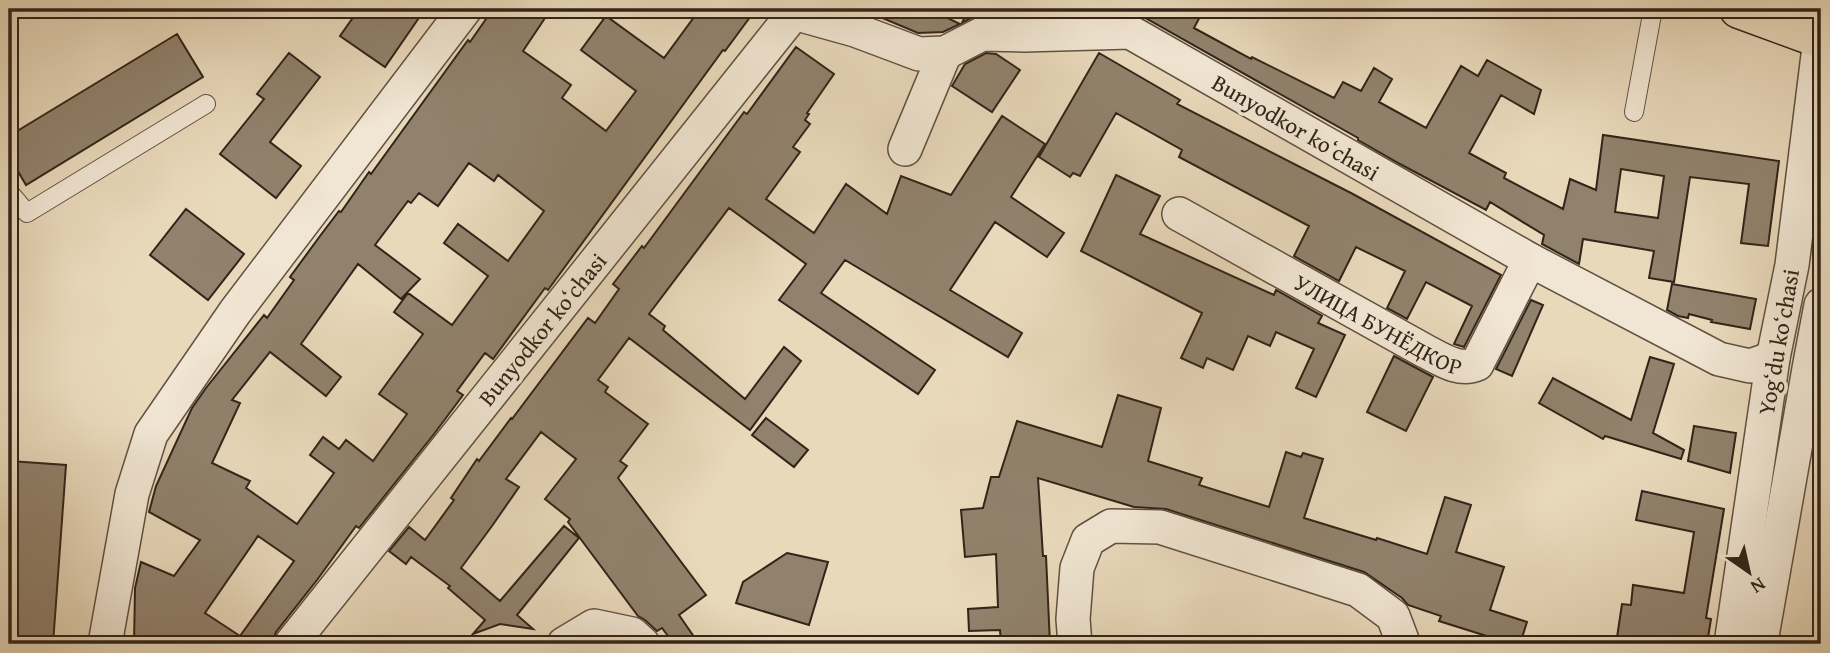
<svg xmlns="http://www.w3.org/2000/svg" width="1830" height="653" font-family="'Gentium Book Plus',serif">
<rect width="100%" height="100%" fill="#e9d9bb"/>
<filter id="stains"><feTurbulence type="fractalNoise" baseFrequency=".00286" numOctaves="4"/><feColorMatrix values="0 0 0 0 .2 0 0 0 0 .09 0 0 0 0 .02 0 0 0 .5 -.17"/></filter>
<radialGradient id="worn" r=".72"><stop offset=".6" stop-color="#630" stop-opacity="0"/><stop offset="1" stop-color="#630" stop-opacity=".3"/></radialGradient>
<path fill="#91826d" stroke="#322419" stroke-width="2" fill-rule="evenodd" d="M 359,9 L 425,9 L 385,67 L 340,36 Z
M 493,9 L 551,9 L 523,51 L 571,85 L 562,98 L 606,131 L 636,91 L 581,50 L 606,16 L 664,58 L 700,9 L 756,9 L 725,51 L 723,50 L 548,290 L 545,288 L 493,359 L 485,353 L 457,391 L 463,395 L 434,434 L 359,528 L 356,526 L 317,580 L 276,632 L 272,644 L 134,644 L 135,588 L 141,562 L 174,576 L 200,540 L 149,512 L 156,486 L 192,408 L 206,388 L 264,315 L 267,318 L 294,280 L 290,277 L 320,236 L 339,211 L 341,212 L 369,172 L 371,174 L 468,40 L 470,42 ZM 469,163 L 494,181 L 498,175 L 544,211 L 508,261 L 458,224 L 444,243 L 488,276 L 452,325 L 408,293 L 394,312 L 423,334 L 379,394 L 407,414 L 373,461 L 346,440 L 339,449 L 323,437 L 310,455 L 334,473 L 297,524 L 246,488 L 250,481 L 212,463 L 240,403 L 232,400 L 270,352 L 326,396 L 341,377 L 301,344 L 358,264 L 401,299 L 420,279 L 375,245 L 408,201 L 411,203 L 419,193 L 438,206 ZM 258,536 L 294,561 L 240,636 L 205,613 Z
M 861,9 L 929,9 L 960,24 L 943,32 L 918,33 Z
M 968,9 L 1031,9 L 1031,16 L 982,15 L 973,17 L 962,23 Z
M 1111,9 L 1204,9 L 1194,28 L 1251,59 L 1252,57 L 1334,98 L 1343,82 L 1361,91 L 1374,68 L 1392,79 L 1379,102 L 1426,128 L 1461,66 L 1478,76 L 1487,60 L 1541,90 L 1534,114 L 1501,95 L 1469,153 L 1506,173 L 1504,178 L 1563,209 L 1570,179 L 1596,190 L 1603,135 L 1779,161 L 1768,246 L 1741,243 L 1749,184 L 1690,177 L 1674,282 L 1649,278 L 1654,251 L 1583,239 L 1579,264 L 1542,244 L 1544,235 L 1490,202 L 1486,210 L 1400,164 L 1358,140 L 1358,138 L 1140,15 L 1130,13 L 1119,13 ZM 1621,169 L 1664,176 L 1658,218 L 1615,212 Z
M 177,34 L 203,77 L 26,185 L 9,156 L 9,136 Z
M 796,47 L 834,74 L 807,113 L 809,114 L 805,120 L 810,124 L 793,147 L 800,152 L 766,199 L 814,233 L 846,184 L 887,214 L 901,176 L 951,195 L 1002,116 L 1045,144 L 1011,197 L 1064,233 L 1047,257 L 995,222 L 950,290 L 1022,333 L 1008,357 L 845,260 L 821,293 L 935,370 L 918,394 L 779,300 L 806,264 L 729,208 L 649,314 L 665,326 L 663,330 L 745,399 L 784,347 L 801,361 L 750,430 L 629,338 L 598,380 L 608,387 L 605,392 L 648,424 L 620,461 L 627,466 L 618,478 L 706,595 L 679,615 L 699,644 L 674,644 L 662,628 L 657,631 L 645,620 L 638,616 L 568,522 L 570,519 L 545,499 L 576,459 L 541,432 L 506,479 L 519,487 L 492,526 L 461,568 L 500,601 L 564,526 L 579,538 L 517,615 L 533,629 L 500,624 L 473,634 L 485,620 L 448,588 L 450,586 L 411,557 L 406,564 L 389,551 L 409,527 L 425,540 L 454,500 L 451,498 L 477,459 L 479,461 L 511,418 L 512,419 L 588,318 L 595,323 L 619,289 L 613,284 L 642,246 L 644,248 L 744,112 L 747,114 Z
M 289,53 L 320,77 L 270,142 L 301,166 L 276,198 L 220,154 L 264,99 L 257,94 Z
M 986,53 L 996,54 L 1020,70 L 992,112 L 952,86 L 965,64 Z
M 1099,53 L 1180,100 L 1177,104 L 1351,193 L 1501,275 L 1464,347 L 1454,344 L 1472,306 L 1426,282 L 1407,319 L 1387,308 L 1405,271 L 1356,247 L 1339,281 L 1294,256 L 1309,226 L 1179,157 L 1182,150 L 1116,113 L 1080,176 L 1073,173 L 1070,177 L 1039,157 Z
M 1116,175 L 1160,196 L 1140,234 L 1274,295 L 1276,290 L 1322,316 L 1318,323 L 1345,335 L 1316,397 L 1296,388 L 1314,349 L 1276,332 L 1270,346 L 1248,336 L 1233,370 L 1207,358 L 1203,368 L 1181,358 L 1202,313 L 1081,251 Z
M 186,209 L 244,254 L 208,300 L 150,255 Z
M 1672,284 L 1756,299 L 1750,329 L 1711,322 L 1712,320 L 1689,314 L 1688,318 L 1678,316 L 1667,310 Z
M 1531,300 L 1543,305 L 1512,376 L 1496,369 Z
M 1394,356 L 1433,377 L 1406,431 L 1367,412 Z
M 1650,357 L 1674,364 L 1653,433 L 1684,450 L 1681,459 L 1605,436 L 1603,439 L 1539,403 L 1553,378 L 1631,420 Z
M 1118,395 L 1161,408 L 1148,461 L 1202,478 L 1199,485 L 1269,507 L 1286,452 L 1301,457 L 1303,453 L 1323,459 L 1304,518 L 1376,540 L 1377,538 L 1427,554 L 1445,497 L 1471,505 L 1456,552 L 1504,567 L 1490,610 L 1527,622 L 1520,644 L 1512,644 L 1439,621 L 1441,616 L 1408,605 L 1402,598 L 1364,572 L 1166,509 L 1134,507 L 1038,478 L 1043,556 L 1046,556 L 1050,644 L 1001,644 L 1000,630 L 969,631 L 968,609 L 998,607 L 996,554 L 965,557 L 961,510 L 983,508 L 991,477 L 999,477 L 1017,421 L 1102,447 Z
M 766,418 L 808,450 L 794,467 L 752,435 Z
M 1694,426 L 1736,433 L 1730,473 L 1688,461 Z
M 10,461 L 66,465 L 53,644 L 9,644 L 9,481 Z
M 1642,491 L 1724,509 L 1706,618 L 1711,619 L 1707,644 L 1616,644 L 1622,604 L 1631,605 L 1633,585 L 1684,593 L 1694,532 L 1636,520 Z
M 787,553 L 828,562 L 809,625 L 736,603 L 743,582 Z"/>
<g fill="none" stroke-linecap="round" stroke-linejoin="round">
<g stroke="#605142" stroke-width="20">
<path id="lane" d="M 1634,112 L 1653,9
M 9,192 L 27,213 L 206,104"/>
</g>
<g stroke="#605142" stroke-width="36">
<g id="street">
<path d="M 785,9 L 794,13 L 855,30 L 919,54 L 945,53 L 982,34 L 1024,35 L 1130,32 L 1530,260 L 1719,359 L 1750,366 L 1773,358"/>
<path d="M 905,149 L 945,53"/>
<path id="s1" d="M 1179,214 L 1425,351 C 1441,359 1459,372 1477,364 L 1530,260"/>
<path d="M 105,644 L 132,494 L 151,434 L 235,312 L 465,9"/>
<path d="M 291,644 L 794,13"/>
<path d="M 564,644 L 594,626 L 632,634 L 643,644"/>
<path d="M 1075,644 L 1073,619 L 1077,568 L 1088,540 L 1111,526 L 1160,527 L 1358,590 L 1393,616 L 1402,640 L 1402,644"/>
<path d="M 1731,644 L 1773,358 L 1792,265 L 1820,39"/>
<path d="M 1762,644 L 1762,636 L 1810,363 L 1821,305"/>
</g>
</g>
<g stroke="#322419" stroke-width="41">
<path id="primary" d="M 1739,9 L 1821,39"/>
</g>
<use href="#lane" stroke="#f1e6d3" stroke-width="18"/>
<use href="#street" stroke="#f1e6d3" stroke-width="33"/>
<use href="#primary" stroke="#e9d9bb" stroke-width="38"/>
</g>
<g text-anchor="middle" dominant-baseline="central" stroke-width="7" stroke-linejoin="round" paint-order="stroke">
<g font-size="23" fill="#322419" stroke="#f1e6d3">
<text transform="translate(1296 127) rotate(30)">Bunyodkor koʻchasi</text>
<text stroke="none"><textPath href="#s1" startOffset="228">УЛИЦА БУНЁДКОР</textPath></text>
<text transform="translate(542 329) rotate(-51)">Bunyodkor koʻchasi</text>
<text transform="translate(1778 342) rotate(-80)">Yogʻdu koʻchasi</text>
</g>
</g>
<rect width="1830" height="653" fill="none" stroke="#e9d9bb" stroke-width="35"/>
<rect x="10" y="10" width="1809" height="632" fill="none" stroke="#322419" stroke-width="3.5"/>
<rect x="18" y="18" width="1795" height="618" fill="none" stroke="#322419" stroke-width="2"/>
<g transform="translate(1749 572) rotate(146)" stroke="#f1e6d3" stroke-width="5" paint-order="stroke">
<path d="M0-5L12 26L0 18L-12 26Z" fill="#322419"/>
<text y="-10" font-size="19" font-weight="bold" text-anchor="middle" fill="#322419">N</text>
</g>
<rect width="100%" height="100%" filter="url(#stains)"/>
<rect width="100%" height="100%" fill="url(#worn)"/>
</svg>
